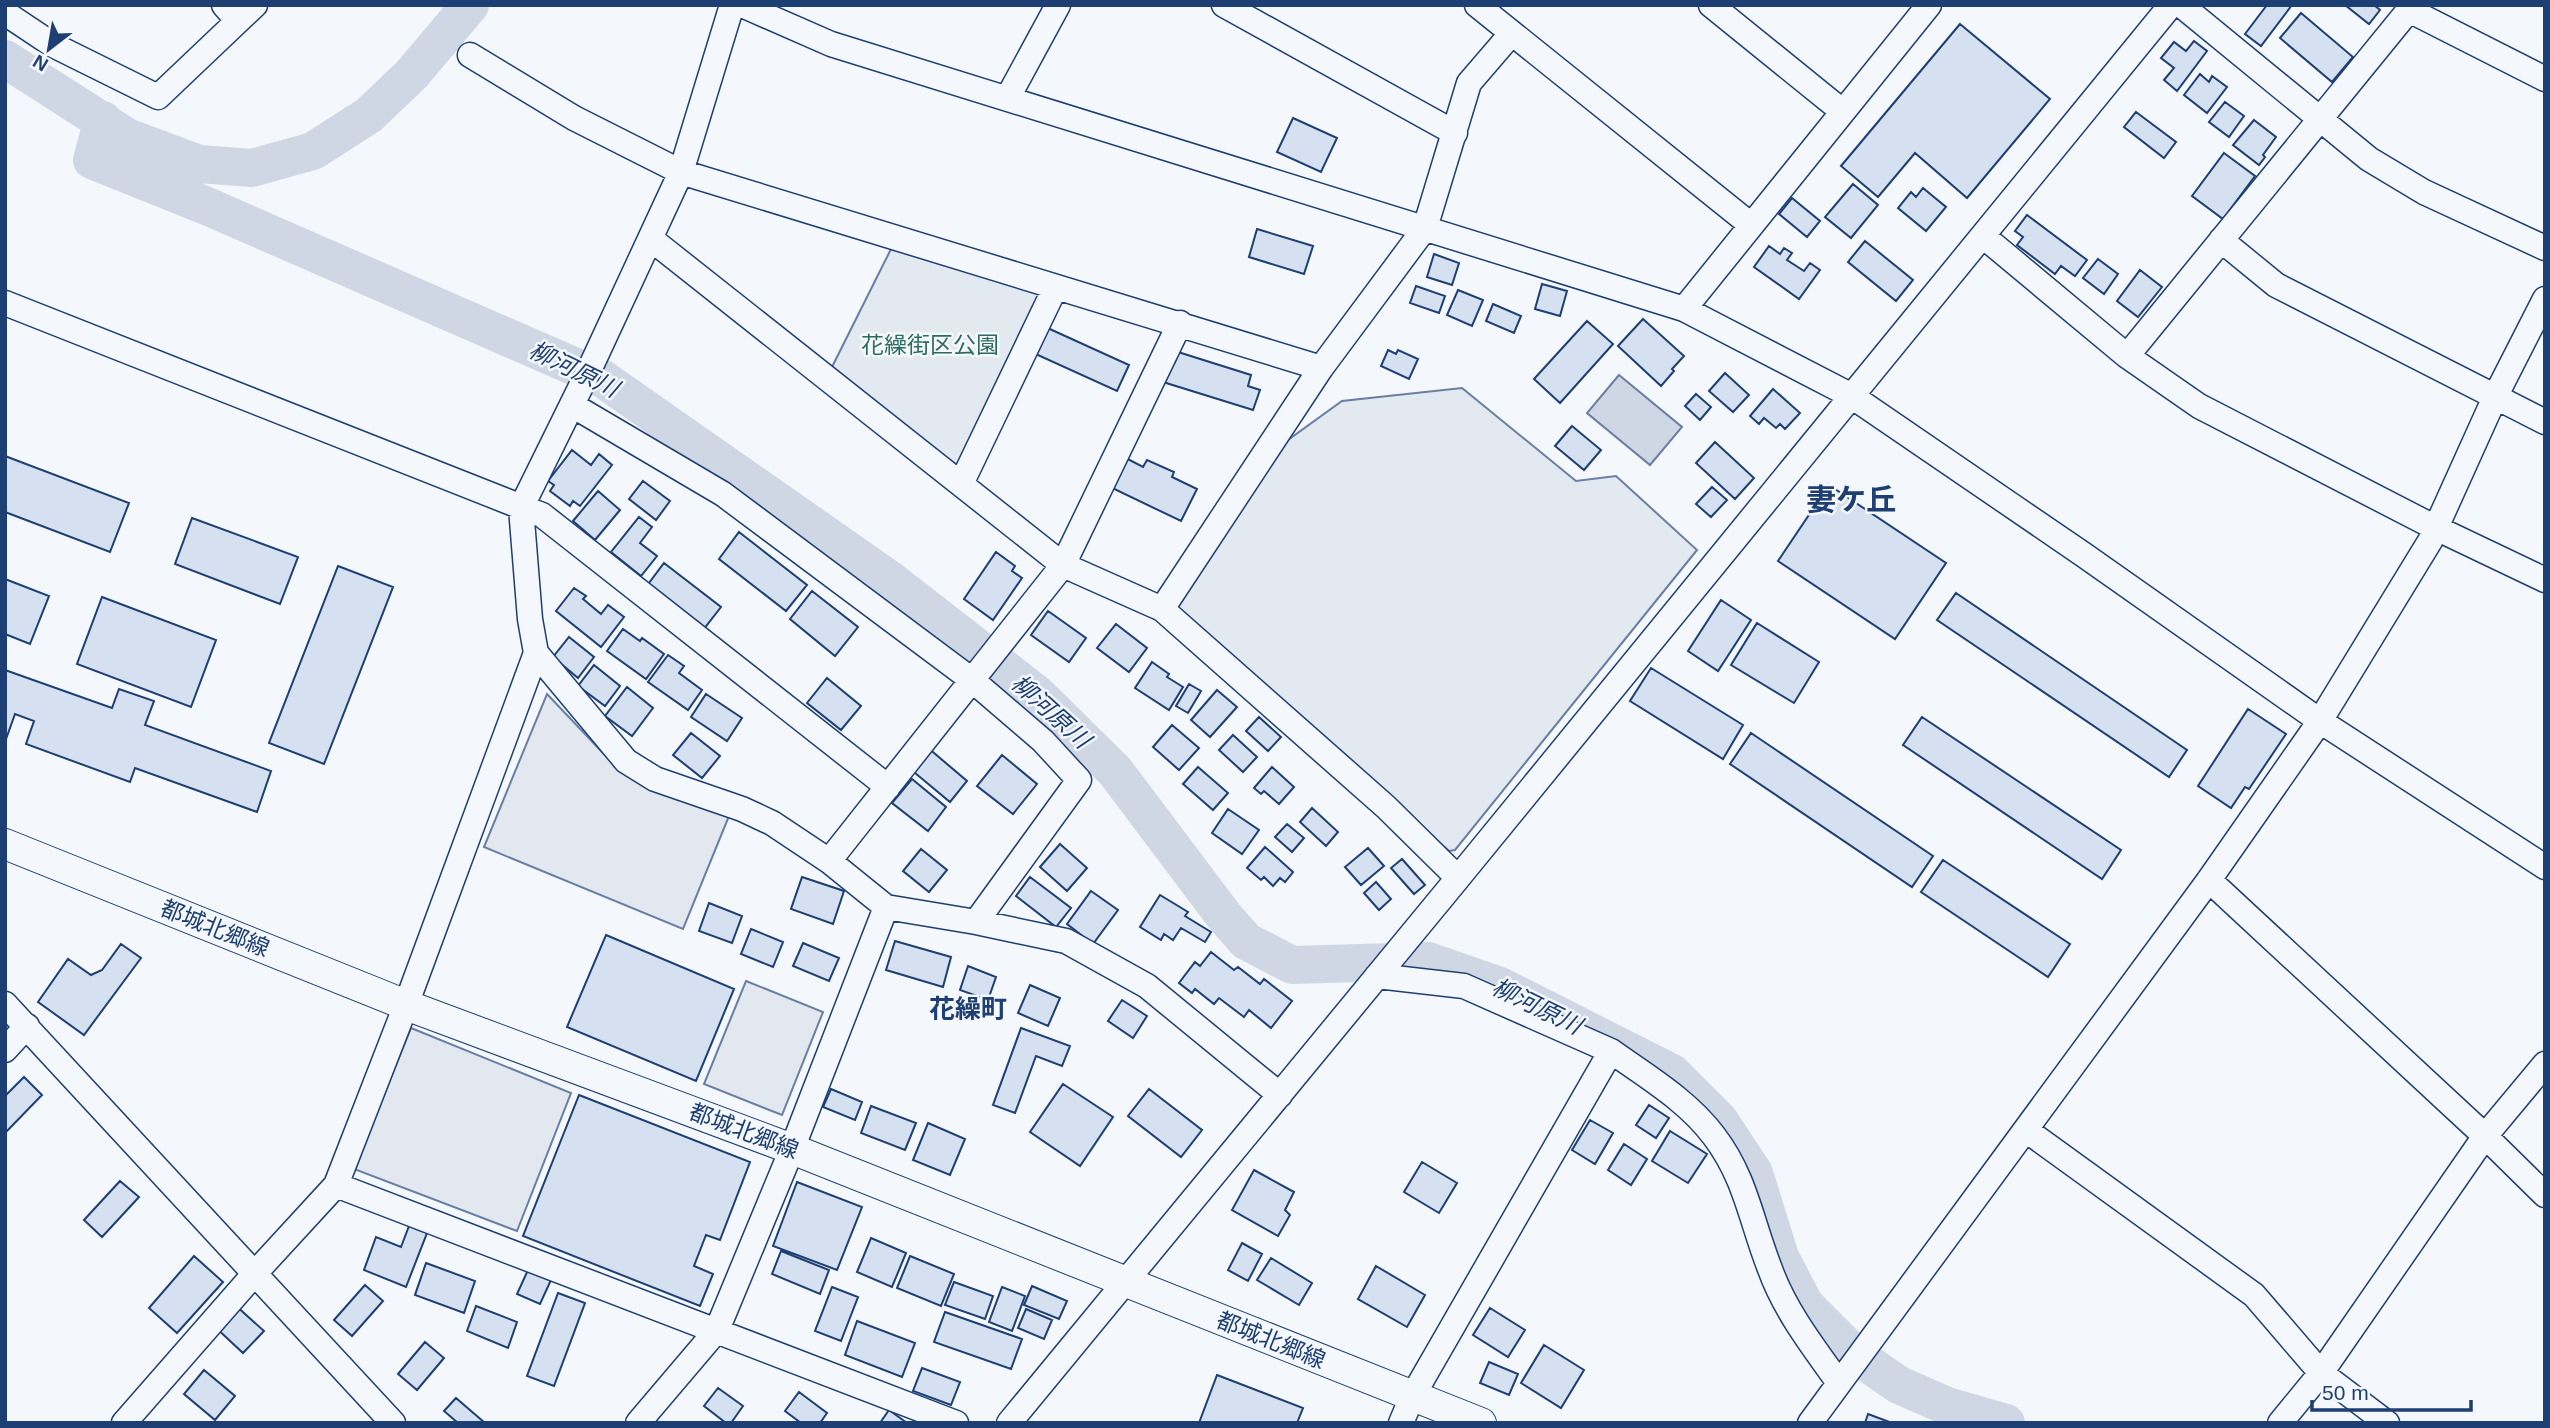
<svg xmlns="http://www.w3.org/2000/svg" width="2550" height="1428" font-family="Helvetica,'Noto Sans JP',sans-serif">
<rect width="100%" height="100%" fill="#f4f7fb"/>
<path fill="#e3e9f0" stroke="#687fa3" stroke-width="2" d="M 891,249 L 1040,293 L 959,467 L 831,369 Z
M 1462,388 L 1576,481 L 1616,476 L 1697,550 L 1455,850 L 1449,851 L 1176,608 L 1288,440 L 1342,401 Z"/>
<path fill="#e3e8f0" stroke="#687fa3" stroke-width="2" d="M 547,694 L 620,771 L 729,816 L 683,929 L 484,847 Z
M 746,981 L 823,1012 L 782,1115 L 704,1084 Z
M 411,1028 L 571,1093 L 517,1231 L 354,1169 Z"/>
<path fill="#cfd7e4" stroke="#687fa3" stroke-width="2" d="M 1619,375 L 1682,427 L 1650,465 L 1587,413 Z"/>
<g fill="none" stroke-linecap="round" stroke-linejoin="round">
<path stroke="#cfd7e4" stroke-width="38" d="M 5,59 L 127,137 L 199,164 L 252,168 L 313,151 L 369,115 L 412,74 L 470,5
M 103,120 L 92,160 L 209,207 L 603,379 L 889,579 L 1038,695 L 1115,771 L 1224,916 L 1246,941 L 1292,965 L 1428,961 L 1500,986 L 1672,1073 L 1719,1120 L 1754,1173 L 1780,1257 L 1805,1305 L 1854,1354 L 1899,1385 L 1947,1406 L 2006,1423"/>
</g>
<path fill="#d5e0f0" stroke="#1d3f73" stroke-width="2" d="M 2267,5 L 2292,5 L 2261,46 L 2245,34 Z
M 2345,5 L 2374,5 L 2380,10 L 2369,24 Z
M 2301,13 L 2353,57 L 2332,82 L 2280,38 Z
M 1960,24 L 2050,99 L 1967,198 L 1915,153 L 1878,197 L 1841,166 Z
M 2194,41 L 2207,51 L 2177,91 L 2164,80 L 2174,68 L 2161,58 L 2174,42 L 2186,51 Z
M 2200,74 L 2209,82 L 2212,76 L 2227,87 L 2207,113 L 2184,95 Z
M 2225,102 L 2244,116 L 2229,137 L 2209,122 Z
M 2136,112 L 2176,142 L 2164,158 L 2124,127 Z
M 1293,118 L 1337,138 L 1321,172 L 1277,152 Z
M 2254,120 L 2276,137 L 2263,155 L 2265,157 L 2259,165 L 2233,145 Z
M 2224,153 L 2255,176 L 2223,219 L 2192,196 Z
M 1853,184 L 1878,205 L 1851,238 L 1825,217 Z
M 1923,188 L 1946,207 L 1926,231 L 1898,208 L 1911,192 L 1916,197 Z
M 1792,198 L 1820,221 L 1807,237 L 1779,214 Z
M 2027,215 L 2087,260 L 2075,276 L 2061,266 L 2055,274 L 2017,245 L 2023,237 L 2015,231 Z
M 1257,229 L 1313,246 L 1304,274 L 1249,257 Z
M 1865,241 L 1913,280 L 1896,301 L 1848,262 Z
M 1769,246 L 1780,254 L 1784,248 L 1792,253 L 1787,260 L 1804,271 L 1810,263 L 1820,270 L 1799,299 L 1754,267 Z
M 1434,254 L 1459,263 L 1452,285 L 1427,277 Z
M 2098,259 L 2118,274 L 2104,294 L 2083,278 Z
M 2140,270 L 2162,287 L 2138,317 L 2117,301 Z
M 1542,284 L 1567,291 L 1560,316 L 1535,309 Z
M 1416,286 L 1445,296 L 1439,313 L 1410,303 Z
M 1458,290 L 1483,300 L 1472,326 L 1447,315 Z
M 1493,304 L 1521,316 L 1514,333 L 1486,321 Z
M 1643,319 L 1684,356 L 1672,369 L 1674,371 L 1661,386 L 1618,346 Z
M 1587,321 L 1613,344 L 1560,403 L 1534,379 Z
M 1041,325 L 1129,365 L 1117,391 L 1029,351 Z
M 1388,350 L 1396,354 L 1398,350 L 1418,359 L 1409,379 L 1381,366 Z
M 1178,352 L 1251,375 L 1248,386 L 1260,390 L 1253,410 L 1163,382 L 1169,360 L 1175,362 Z
M 1725,373 L 1749,395 L 1733,412 L 1709,391 Z
M 1773,389 L 1800,413 L 1785,429 L 1780,424 L 1776,428 L 1764,418 L 1759,424 L 1750,416 Z
M 1696,394 L 1711,407 L 1700,420 L 1685,406 Z
M 1572,426 L 1601,450 L 1584,470 L 1555,446 Z
M 1715,442 L 1754,478 L 1735,499 L 1696,463 Z
M 572,450 L 591,465 L 599,454 L 612,465 L 580,506 L 573,501 L 570,506 L 550,491 L 554,485 L 548,481 Z
M 1120,455 L 1143,467 L 1147,460 L 1174,472 L 1172,477 L 1197,489 L 1181,521 L 1106,485 Z
M 5,456 L 129,503 L 110,552 L 5,512 Z
M 643,481 L 670,501 L 656,520 L 629,499 Z
M 1829,485 L 1946,563 L 1895,639 L 1778,561 Z
M 1712,487 L 1727,500 L 1711,517 L 1696,504 Z
M 598,491 L 620,510 L 595,540 L 573,521 Z
M 639,517 L 652,527 L 640,543 L 657,556 L 641,576 L 611,552 Z
M 192,518 L 298,557 L 280,604 L 175,564 Z
M 739,532 L 807,585 L 786,611 L 719,559 Z
M 996,552 L 1015,566 L 1012,571 L 1022,578 L 993,620 L 964,599 Z
M 664,563 L 721,607 L 703,630 L 646,587 Z
M 338,566 L 393,587 L 324,764 L 269,743 Z
M 5,579 L 49,596 L 30,644 L 5,634 Z
M 574,588 L 586,596 L 583,599 L 601,614 L 608,605 L 624,617 L 601,647 L 556,611 Z
M 812,591 L 858,627 L 835,656 L 790,619 Z
M 1956,593 L 2187,750 L 2169,777 L 1937,620 Z
M 102,597 L 216,640 L 191,707 L 77,664 Z
M 1721,600 L 1751,620 L 1718,671 L 1688,651 Z
M 1048,611 L 1086,638 L 1069,662 L 1031,635 Z
M 1757,623 L 1819,662 L 1794,703 L 1731,665 Z
M 1116,624 L 1147,648 L 1129,672 L 1097,648 Z
M 623,629 L 640,641 L 642,638 L 664,654 L 646,679 L 607,651 Z
M 569,637 L 594,657 L 578,678 L 553,657 Z
M 668,655 L 684,666 L 679,673 L 702,690 L 688,710 L 648,682 Z
M 1152,662 L 1169,674 L 1167,677 L 1183,687 L 1169,710 L 1135,688 Z
M 594,665 L 620,686 L 605,706 L 578,686 Z
M 1651,668 L 1743,725 L 1723,759 L 1630,701 Z
M 5,670 L 112,708 L 119,689 L 154,701 L 145,725 L 271,771 L 257,812 L 135,768 L 130,782 L 26,744 L 34,721 L 15,714 L 5,742 Z
M 827,678 L 861,706 L 841,730 L 807,703 Z
M 1189,684 L 1201,691 L 1188,713 L 1176,706 Z
M 627,687 L 653,708 L 632,736 L 605,716 Z
M 1217,690 L 1237,707 L 1210,737 L 1191,720 Z
M 706,694 L 742,718 L 727,741 L 691,717 Z
M 2248,709 L 2286,734 L 2249,789 L 2245,787 L 2231,808 L 2198,786 Z
M 1259,717 L 1281,737 L 1268,751 L 1246,731 Z
M 1922,717 L 2121,850 L 2102,879 L 1903,745 Z
M 1172,725 L 1199,748 L 1179,770 L 1153,747 Z
M 691,733 L 720,756 L 702,778 L 673,755 Z
M 1751,733 L 1933,856 L 1912,887 L 1730,764 Z
M 1233,735 L 1257,757 L 1243,772 L 1219,750 Z
M 927,747 L 967,781 L 950,802 L 909,768 Z
M 1002,755 L 1037,784 L 1013,814 L 977,786 Z
M 1198,767 L 1228,793 L 1213,810 L 1183,784 Z
M 1272,767 L 1294,787 L 1279,804 L 1264,791 L 1261,794 L 1254,788 Z
M 912,779 L 946,807 L 928,831 L 892,803 Z
M 1312,808 L 1338,832 L 1326,846 L 1300,822 Z
M 1228,809 L 1259,830 L 1242,854 L 1212,833 Z
M 1287,824 L 1304,838 L 1292,852 L 1275,837 Z
M 1060,844 L 1087,868 L 1067,891 L 1040,867 Z
M 1265,847 L 1293,872 L 1285,882 L 1280,878 L 1273,886 L 1264,877 L 1261,880 L 1247,868 Z
M 1368,848 L 1384,866 L 1361,885 L 1345,867 Z
M 921,849 L 947,870 L 929,892 L 903,871 Z
M 1402,859 L 1425,885 L 1414,894 L 1391,868 Z
M 1943,860 L 2070,944 L 2048,977 L 1921,892 Z
M 802,877 L 844,891 L 833,924 L 791,909 Z
M 1030,877 L 1071,908 L 1056,927 L 1016,896 Z
M 1376,882 L 1391,899 L 1379,910 L 1364,893 Z
M 1091,891 L 1118,910 L 1093,944 L 1067,924 Z
M 1160,895 L 1188,912 L 1185,916 L 1211,932 L 1205,942 L 1181,928 L 1173,940 L 1164,934 L 1161,940 L 1140,927 Z
M 709,903 L 742,916 L 732,943 L 699,931 Z
M 751,929 L 783,942 L 773,967 L 741,954 Z
M 606,935 L 734,989 L 696,1081 L 567,1027 Z
M 895,941 L 951,957 L 943,987 L 886,970 Z
M 803,943 L 839,958 L 829,981 L 793,966 Z
M 121,944 L 141,958 L 84,1035 L 38,1002 L 68,959 L 91,975 L 102,970 Z
M 1211,952 L 1234,970 L 1238,967 L 1260,984 L 1264,979 L 1292,1001 L 1271,1028 L 1249,1010 L 1244,1017 L 1219,998 L 1214,1004 L 1195,989 L 1192,993 L 1179,983 L 1195,962 L 1200,966 Z
M 968,966 L 996,977 L 988,1000 L 960,990 Z
M 1030,985 L 1060,998 L 1048,1026 L 1018,1013 Z
M 1122,1000 L 1147,1016 L 1133,1038 L 1108,1021 Z
M 1021,1028 L 1070,1046 L 1062,1066 L 1036,1056 L 1015,1113 L 993,1105 Z
M 24,1077 L 42,1095 L 5,1133 L 5,1096 Z
M 1063,1084 L 1113,1117 L 1080,1166 L 1030,1132 Z
M 831,1089 L 862,1102 L 855,1120 L 823,1107 Z
M 1149,1089 L 1202,1130 L 1181,1157 L 1128,1116 Z
M 579,1095 L 750,1162 L 720,1240 L 706,1235 L 694,1266 L 713,1274 L 700,1306 L 523,1236 Z
M 1649,1105 L 1669,1118 L 1656,1138 L 1636,1125 Z
M 871,1106 L 916,1123 L 905,1150 L 861,1133 Z
M 1590,1120 L 1613,1133 L 1595,1164 L 1572,1150 Z
M 928,1123 L 965,1139 L 950,1175 L 913,1160 Z
M 1670,1131 L 1707,1154 L 1688,1183 L 1652,1161 Z
M 1624,1144 L 1647,1159 L 1631,1185 L 1608,1170 Z
M 1422,1162 L 1457,1183 L 1439,1213 L 1404,1192 Z
M 1254,1170 L 1294,1192 L 1285,1210 L 1290,1215 L 1278,1236 L 1232,1210 Z
M 120,1181 L 139,1197 L 102,1237 L 84,1220 Z
M 797,1182 L 862,1207 L 837,1270 L 773,1246 Z
M 409,1226 L 427,1233 L 406,1287 L 364,1270 L 376,1237 L 401,1247 Z
M 871,1238 L 906,1253 L 892,1287 L 857,1272 Z
M 1242,1243 L 1262,1254 L 1248,1281 L 1228,1270 Z
M 781,1251 L 829,1270 L 820,1294 L 772,1274 Z
M 194,1256 L 223,1282 L 177,1333 L 149,1308 Z
M 910,1256 L 954,1274 L 941,1306 L 897,1288 Z
M 1271,1258 L 1312,1283 L 1299,1305 L 1257,1280 Z
M 426,1263 L 475,1281 L 464,1313 L 415,1295 Z
M 1376,1266 L 1425,1295 L 1407,1327 L 1358,1299 Z
M 528,1270 L 551,1280 L 540,1304 L 517,1294 Z
M 954,1282 L 993,1296 L 985,1319 L 945,1305 Z
M 365,1285 L 383,1301 L 352,1336 L 334,1320 Z
M 1032,1286 L 1067,1301 L 1059,1319 L 1024,1305 Z
M 832,1287 L 858,1297 L 841,1341 L 815,1331 Z
M 1002,1287 L 1025,1296 L 1012,1331 L 989,1322 Z
M 558,1293 L 585,1303 L 554,1386 L 527,1376 Z
M 234,1304 L 264,1331 L 243,1353 L 214,1326 Z
M 476,1306 L 517,1322 L 508,1348 L 467,1331 Z
M 1490,1308 L 1525,1330 L 1508,1357 L 1473,1335 Z
M 1026,1309 L 1052,1320 L 1044,1339 L 1018,1328 Z
M 945,1312 L 1022,1339 L 1011,1369 L 934,1342 Z
M 857,1321 L 915,1343 L 902,1377 L 845,1355 Z
M 425,1342 L 444,1358 L 417,1390 L 398,1374 Z
M 1544,1345 L 1584,1370 L 1561,1408 L 1521,1383 Z
M 1489,1362 L 1518,1374 L 1509,1395 L 1480,1383 Z
M 922,1368 L 960,1382 L 951,1405 L 913,1391 Z
M 204,1370 L 235,1396 L 215,1420 L 184,1394 Z
M 1217,1375 L 1303,1408 L 1297,1423 L 1199,1423 Z
M 718,1388 L 743,1406 L 731,1423 L 726,1423 L 704,1406 Z
M 799,1392 L 827,1413 L 820,1423 L 801,1423 L 785,1411 Z
M 456,1398 L 485,1423 L 458,1423 L 444,1411 Z
M 889,1410 L 907,1423 L 880,1423 Z
M 1868,1414 L 1892,1423 L 1865,1423 Z"/>
<g fill="none" stroke-linecap="round" stroke-linejoin="round">
<g stroke="#1d3f73" stroke-width="27">
<path id="minor" d="M 224,5 L 238,21 L 255,5
M 732,5 L 681,172 L 592,364 L 521,508 L 530,619 L 536,653 L 626,761 L 655,779 L 742,809 L 772,823 L 829,861 L 886,907 L 976,922 L 1066,941 L 1147,986 L 1280,1095
M 742,5 L 831,44 L 1684,309 L 1850,395 L 2084,555 L 2320,721 L 2545,867
M 1224,5 L 1455,133
M 1477,5 L 1751,225
M 1711,5 L 1842,111
M 2181,5 L 2369,159 L 2424,192 L 2545,248
M 2409,10 L 2545,79
M 5,13 L 53,45 L 158,97 L 238,21
M 470,55 L 574,118 L 681,172 L 1321,368
M 1007,99 L 1058,5
M 1983,236 L 2127,356 L 2199,406 L 2436,528 L 2545,580
M 651,239 L 1063,565 L 1162,609 L 1386,807 L 1458,878
M 2221,240 L 2276,285 L 2545,422
M 5,303 L 542,515 L 888,787
M 1684,309 L 1929,5
M 2127,356 L 2413,5
M 572,405 L 723,494 L 972,680 L 1043,741 L 1079,780 L 976,922
M 961,484 L 1055,288
M 1162,609 L 1321,368 L 1425,228 L 1469,83 L 1512,33
M 829,861 L 1063,565 L 1180,323
M 2209,880 L 2485,1136 L 2545,1195
M 1377,976 L 1464,986 L 1611,1051
M 5,1004 L 393,1423
M 5,1050 L 27,1026
M 2026,1130 L 2254,1295 L 2321,1373 L 2387,1423
M 336,1185 L 956,1423
M 124,1423 L 256,1272 L 336,1185 L 406,1005 L 536,653
M 638,1423 L 717,1330 L 792,1149 L 886,907
M 1009,1423 L 1458,878 L 2171,5
M 1401,1423 L 1412,1397 L 1611,1051 C 1646,1076 1687,1100 1714,1136 C 1746,1178 1751,1221 1770,1269 C 1785,1311 1814,1348 1839,1383
M 1810,1423 L 2209,880 L 2320,721 L 2430,541 L 2495,397 L 2545,299
M 2280,1423 L 2321,1373 L 2485,1136 L 2545,1064"/>
</g>
<g stroke="#1d3f73" stroke-width="32">
<path id="major" d="M 5,844 L 406,1005 L 792,1149 L 1481,1423"/>
</g>
<use href="#minor" stroke="#f4f7fb" stroke-width="24"/>
<use href="#major" stroke="#f4f7fb" stroke-width="30"/>
</g>
<g text-anchor="middle" dominant-baseline="central" stroke-width="5" stroke-linejoin="round" paint-order="stroke">
<g font-size="23" fill="#2c6c60" stroke="#f4f7fb">
<text x="930" y="345">花繰街区公園</text>
</g>
<g font-size="23" fill="#1d3f73" stroke="#f4f7fb">
<text transform="translate(215 928) rotate(22)">都城北郷線</text>
<text transform="translate(744 1131) rotate(21)">都城北郷線</text>
<text transform="translate(1271 1340) rotate(22)">都城北郷線</text>
</g>
<g font-size="24" font-style="italic" fill="#1d3f73" stroke="#f4f7fb">
<text transform="translate(574 369) rotate(26)">柳河原川</text>
<text transform="translate(1051 711) rotate(42)">柳河原川</text>
<text transform="translate(1537 1006) rotate(26)">柳河原川</text>
</g>
<g font-size="26" font-weight="bold" fill="#1d3f73" stroke="#f4f7fb">
<text x="968" y="1009">花繰町</text>
</g>
<g font-size="30" font-weight="bold" fill="#1d3f73" stroke="#f4f7fb">
<text x="1851" y="499">妻ケ丘</text>
</g>
</g>
<rect width="2550" height="1428" fill="none" stroke="#1d3f73" stroke-width="14"/>
<g transform="translate(49 49) rotate(211)" stroke="#f4f7fb" stroke-width="5" paint-order="stroke">
<path d="M0-5L12 26L0 18L-12 26Z" fill="#1d3f73"/>
<text y="-10" font-size="19" font-weight="bold" text-anchor="middle" fill="#1d3f73">N</text>
</g>
<path d="M2312 1400v10h159v-10" fill="none" stroke="#1d3f73" stroke-width="3.5"/>
<text x="2322" y="1400" font-size="21" fill="#1d3f73" stroke="#f4f7fb" stroke-width="5" paint-order="stroke">50 m</text>
</svg>
